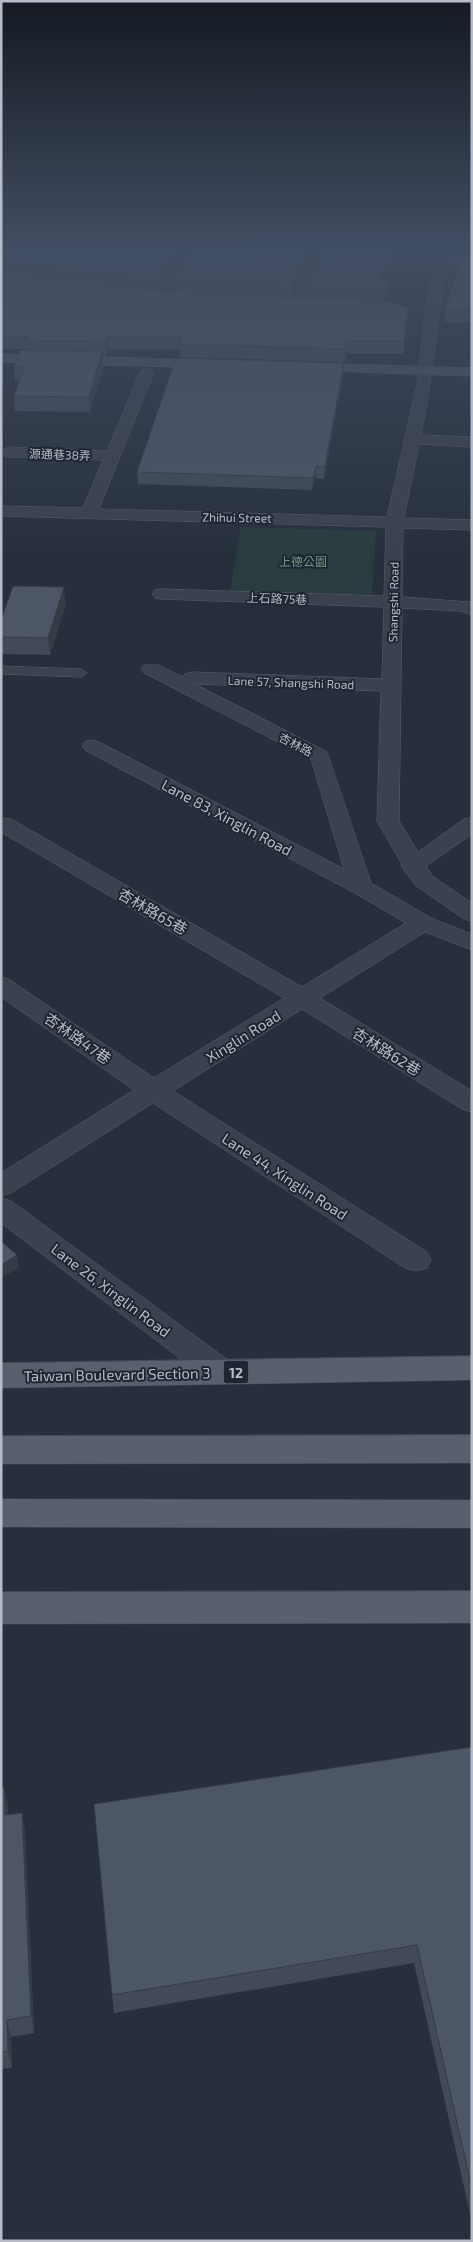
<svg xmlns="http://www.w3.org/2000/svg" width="473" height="2242" font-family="'Exo 2','Noto Sans TC',sans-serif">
<rect width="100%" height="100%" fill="#272f3d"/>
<path fill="#2a3c3f" d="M 241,527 L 376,531 L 372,595 L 230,592 Z"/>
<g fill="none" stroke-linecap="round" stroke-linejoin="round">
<g stroke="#585f6b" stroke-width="1">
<path id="lane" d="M 1,666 L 81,669 L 87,673 L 81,677 L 1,674 Z"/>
</g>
<g stroke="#585f6b" stroke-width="1">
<path id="street" d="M 187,244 L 199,244 L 169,300 L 159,300 L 158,297 Z
M 325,246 L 331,250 L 303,304 L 297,308 L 292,307 L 291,304 L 319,250 Z
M 442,254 L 448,258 C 437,317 433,376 421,435 L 472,437 L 472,447 L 419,444 L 404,518 L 472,520 L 472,530 L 403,528 L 402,597 L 469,602 L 472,603 L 472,615 L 460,611 L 402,608 L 399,821 L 418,852 L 464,819 L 472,817 L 472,834 L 426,866 L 432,876 L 472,903 L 472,921 L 464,919 L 415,885 L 401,866 L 402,864 L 377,821 L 381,691 L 195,684 L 327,752 L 371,883 L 431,918 L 472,934 L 472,950 L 425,932 L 320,998 L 472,1091 L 472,1112 L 462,1109 L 302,1009 L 173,1091 L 427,1252 L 431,1260 L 427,1268 L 416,1271 L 405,1268 L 153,1103 L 11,1193 L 1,1196 L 1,1173 L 134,1090 L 1,997 L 1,977 L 10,980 L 154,1078 L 284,998 L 1,832 L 1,818 L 11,819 L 302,987 L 406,923 L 353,892 L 85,750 L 82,746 L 85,742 L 92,740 L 99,742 L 344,869 L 311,759 L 144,673 L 141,669 L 144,665 L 158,665 L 183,677 L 185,674 L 192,672 L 382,679 L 384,607 L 161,599 L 155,598 L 152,594 L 155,590 L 161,589 L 384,596 L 386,527 L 1,516 L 1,506 L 83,508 L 103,460 L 8,457 L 3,455 L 1,451 L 8,447 L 107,451 L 140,372 L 147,368 L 154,372 L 99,509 L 387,517 L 417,385 L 425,310 L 436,258 Z
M 1,1198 L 11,1201 L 232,1363 L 237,1372 L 232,1381 L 221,1384 L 210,1381 L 1,1223 Z"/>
</g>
<g stroke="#585f6b" stroke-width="1">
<path id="secondary" d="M 1,244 L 12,244 L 1,253 Z
M 224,244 L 290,244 L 472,256 L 472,264 L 230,248 Z
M 1,354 L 210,360 L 217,364 L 210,368 L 1,362 Z
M 306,363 L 472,368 L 472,376 L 301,370 L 299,367 L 301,364 Z"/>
</g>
<g stroke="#444a57" stroke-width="1">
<path id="primary" d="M 472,1356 L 472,1380 L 1,1388 L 1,1363 Z
M 472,1435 L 472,1463 L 1,1464 L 1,1436 Z
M 1,1499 L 472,1500 L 472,1528 L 1,1527 Z
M 472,1591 L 472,1623 L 1,1624 L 1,1592 Z"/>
</g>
<use href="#lane" fill="#3b414e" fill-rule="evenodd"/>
<use href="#street" fill="#3b414e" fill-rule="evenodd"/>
<use href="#secondary" fill="#495060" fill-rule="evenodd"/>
<use href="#primary" fill="#59606d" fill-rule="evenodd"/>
</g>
<path fill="#424a58" d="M 194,244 L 314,244 L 314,255 L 292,297 L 308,298 L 308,285 L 330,245 L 324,244 L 352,244 L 352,245 L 366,246 L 366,244 L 406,244 L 403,250 L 397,249 L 396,261 L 385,280 L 388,294 L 384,301 L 407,320 L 403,354 L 347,354 L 345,362 L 180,357 L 180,350 L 108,349 L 106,355 L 102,355 L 103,367 L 90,412 L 15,411 L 14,396 L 20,381 L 15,381 L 14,366 L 26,349 L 1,349 L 1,245 L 6,247 L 184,246 L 159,290 L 175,291 L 175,279 Z
M 472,254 L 472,323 L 445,322 L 446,308 Z
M 344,363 L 343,374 L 324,479 L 315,478 L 312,490 L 138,484 L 137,472 Z
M 66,604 L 50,655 L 1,654 L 1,620 Z
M 472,1747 L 472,2223 L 414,1963 L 114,2013 L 112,1995 Z
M 1,1787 L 4,1787 L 8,1806 L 8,1815 L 22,1813 L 25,1832 L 34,2033 L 11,2037 L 12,2068 L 1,2069 Z"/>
<path fill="#363c47" d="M 178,244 L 184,244 L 184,246 L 159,291 L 159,279 Z
M 314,244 L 314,255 L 292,297 L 292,284 Z
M 397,248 L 396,261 L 381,288 L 378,280 Z
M 389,280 L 388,294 L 384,302 L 384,288 Z
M 408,308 L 407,320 L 403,354 L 404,341 Z
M 107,336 L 108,349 L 106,355 L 105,342 Z
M 347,341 L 347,354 L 345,362 L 346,349 Z
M 102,352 L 103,367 L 90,412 L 89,397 Z
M 344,363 L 343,374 L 324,479 L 325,466 Z
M 316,466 L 315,478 L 312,490 L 313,478 Z
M 64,587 L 66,604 L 50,655 L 48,638 Z
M 17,1255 L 19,1268 L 1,1278 L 1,1265 Z
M 4,1787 L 8,1806 L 9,1834 L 5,1815 Z
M 22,1813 L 25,1832 L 34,2033 L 31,2016 Z
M 7,2020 L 11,2037 L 12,2068 L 8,2051 Z"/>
<path fill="#4d5666" stroke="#363c47" d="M 9,244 L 178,244 L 159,279 L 1,261 L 1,245 L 6,247 Z
M 194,244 L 314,244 L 292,284 L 175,279 Z
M 330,244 L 344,244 L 397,248 L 378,280 L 389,280 L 384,288 L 308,285 Z
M 462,254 L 472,254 L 472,309 L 446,308 Z
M 1,273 L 164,291 L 391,302 L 408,308 L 404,341 L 347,341 L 346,349 L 180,344 L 182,337 L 107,336 L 105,342 L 25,340 L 27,337 L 1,336 Z
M 21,350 L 102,352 L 89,397 L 14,396 L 25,367 L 14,366 Z
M 176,358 L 344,363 L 325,466 L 316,466 L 313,478 L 137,472 Z
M 13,586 L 64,587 L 48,638 L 1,637 L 1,620 Z
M 1,1241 L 17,1255 L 1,1265 Z
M 472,1747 L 472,2189 L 417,1945 L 112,1995 L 94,1804 Z
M 1,1787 L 4,1787 L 5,1815 L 22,1813 L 31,2016 L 7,2020 L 8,2051 L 1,2052 Z"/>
<linearGradient id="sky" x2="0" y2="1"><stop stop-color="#151a22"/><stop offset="0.44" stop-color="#414d62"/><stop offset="1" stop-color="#414d62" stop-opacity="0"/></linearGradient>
<rect width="473" height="558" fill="url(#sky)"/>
<g text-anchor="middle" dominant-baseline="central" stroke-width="4" stroke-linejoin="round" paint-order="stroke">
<g font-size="12" fill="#b7bcc8" stroke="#1f2633">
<text transform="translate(60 454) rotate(2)">源通巷38弄</text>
<text transform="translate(237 517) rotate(1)">Zhihui Street</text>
<text transform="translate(277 598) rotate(2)">上石路75巷</text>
<text transform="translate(393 602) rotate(-89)">Shangshi Road</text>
<text transform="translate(291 682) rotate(2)">Lane 57, Shangshi Road</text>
<text transform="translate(296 744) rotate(27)">杏林路</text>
</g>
<g font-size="12" fill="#70977c" stroke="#1f2633">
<text x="303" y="561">上德公園</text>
</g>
<rect fill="#1f2633" stroke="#898f9b" stroke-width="1" x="223.5" y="1360.5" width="25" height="23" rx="4"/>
<g font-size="14" font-weight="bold" fill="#b7bcc8">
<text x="236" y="1372">12</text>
</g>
<g font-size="15" fill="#b7bcc8" stroke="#1f2633">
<text transform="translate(227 817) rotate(28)">Lane 83, Xinglin Road</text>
<text transform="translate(153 911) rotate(30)">杏林路65巷</text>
<text transform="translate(243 1036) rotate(-32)">Xinglin Road</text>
<text transform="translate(78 1038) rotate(35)">杏林路47巷</text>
<text transform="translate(387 1051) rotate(32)">杏林路62巷</text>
<text transform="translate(285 1176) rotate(33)">Lane 44, Xinglin Road</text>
<text transform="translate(111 1290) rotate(37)">Lane 26, Xinglin Road</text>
<text transform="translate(117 1374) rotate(-1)">Taiwan Boulevard Section 3</text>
</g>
</g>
<rect width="473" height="2242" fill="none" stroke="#b7bcc8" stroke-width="5"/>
</svg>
